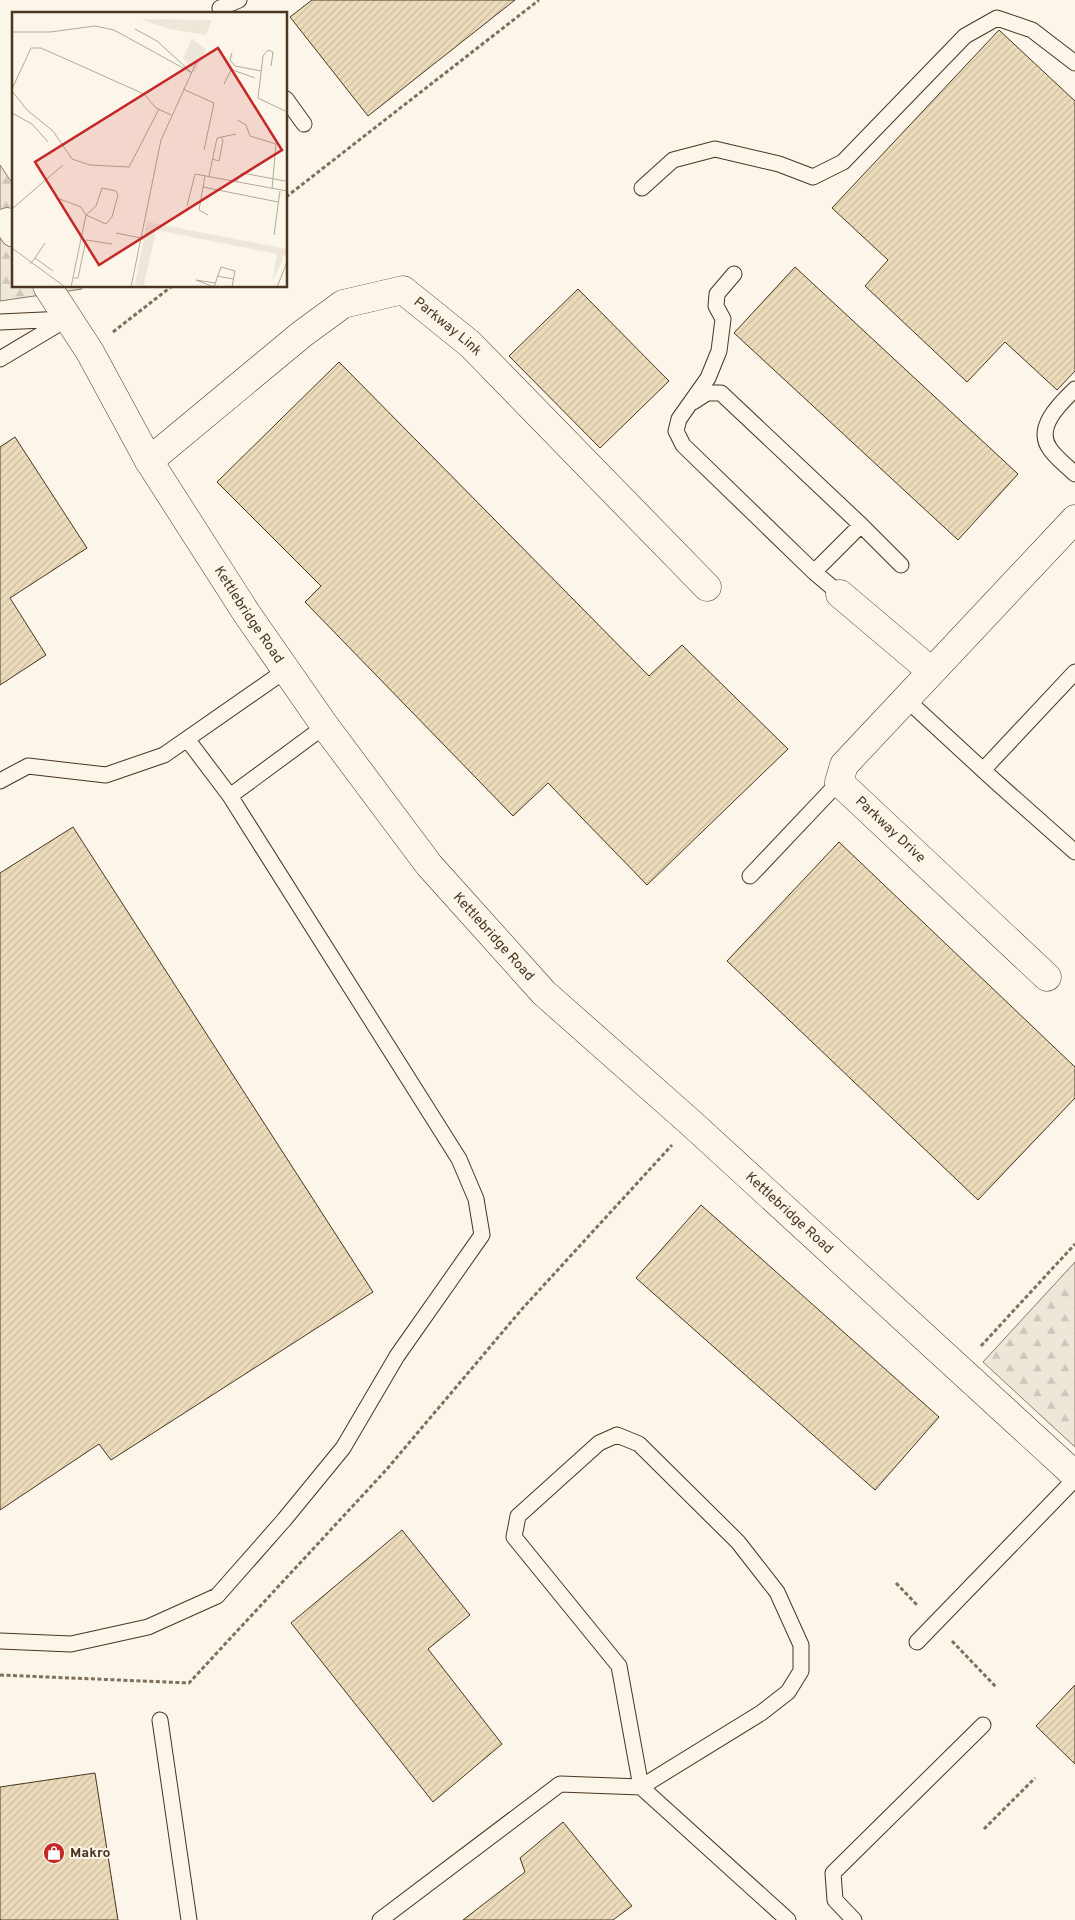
<svg xmlns="http://www.w3.org/2000/svg" width="1075" height="1920" font-family="Overpass,sans-serif">
<defs>
<pattern id="forest-firs" width="22" height="20" patternUnits="userSpaceOnUse" patternTransform="scale(1.25)"><rect width="22" height="20" fill="#ede6d9"/><path d="M5 1l3.5 6h-7zM16 11l3.5 6h-7z" fill="#cdc6ba"/></pattern>
<pattern id="building-hatch" width="6" height="6" patternUnits="userSpaceOnUse" patternTransform="scale(1.25)"><rect width="6" height="6" fill="#ecdcbc"/><path d="M-1 1l2-2M0 6l6-6M5 7l2-2" fill="none" stroke="#ccbda1"/></pattern>
</defs>
<rect width="100%" height="100%" fill="#fbf6e9"/>
<path fill="url(#forest-firs)" stroke="#887966" d="M 0,165 L 14,186 L 14,286 L 80,286 L 82,289 L 0,301 Z
M 1075,1262 L 1075,1447 L 983,1362 Z"/>
<path fill="url(#building-hatch)" stroke="#4a3520" d="M 312,0 L 515,0 L 368,116 L 290,17 Z
M 999,30 L 1075,101 L 1075,371 L 1057,390 L 1005,342 L 967,382 L 865,286 L 888,260 L 832,208 Z
M 795,267 L 1018,474 L 958,540 L 734,333 Z
M 578,289 L 669,381 L 600,448 L 509,356 Z
M 339,362 L 649,676 L 682,645 L 788,749 L 647,885 L 548,783 L 513,816 L 305,602 L 321,586 L 217,482 Z
M 15,437 L 87,548 L 10,598 L 46,655 L 0,685 L 0,447 Z
M 73,827 L 373,1292 L 111,1460 L 99,1444 L 0,1510 L 0,873 Z
M 839,842 L 1075,1067 L 1075,1098 L 978,1200 L 727,961 Z
M 701,1205 L 939,1417 L 875,1490 L 636,1278 Z
M 402,1530 L 470,1615 L 428,1649 L 502,1744 L 433,1802 L 291,1623 Z
M 1075,1685 L 1075,1764 L 1036,1726 Z
M 95,1773 L 118,1920 L 0,1920 L 0,1787 Z
M 563,1822 L 632,1906 L 613,1920 L 463,1920 L 525,1872 L 520,1858 Z"/>
<g fill="none" stroke-linecap="round" stroke-linejoin="round">
<g stroke="#4a3520" stroke-width="17">
<path id="service" d="M 220,8 L 239,0
M 286,99 L 304,124
M 642,188 L 673,160 L 715,149 L 779,164 L 813,177 L 843,162 L 965,36 L 997,18 L 1032,30 L 1075,63
M 734,274 L 717,294 L 716,306 L 723,319 L 719,351 L 708,378 L 679,419 L 676,431 L 683,445 L 814,572 L 840,594
M 0,322 L 65,319
M 0,359 L 67,319
M 1075,389 C 1061,403 1034,427 1050,449 C 1056,458 1067,466 1075,474
M 693,402 L 707,393 L 721,393 L 861,525 L 814,572
M 861,525 L 901,565
M 906,699 L 995,781 L 1075,852
M 983,770 L 1075,672
M 0,781 L 28,766 L 106,775 L 164,755 L 286,670
M 230,796 L 325,726
M 750,876 L 839,782
M 0,1641 L 71,1644 L 148,1627 L 217,1596 L 284,1520 L 343,1448 L 397,1356 L 482,1235 L 476,1199 L 459,1159 L 230,796 L 187,739
M 917,1642 L 1075,1479
M 160,1720 L 189,1920
M 380,1920 L 560,1784 L 641,1787 L 761,1713 L 788,1692 L 801,1671 L 801,1645 L 777,1592 L 738,1542 L 639,1444 L 617,1435 L 599,1443 L 518,1516 L 514,1537 L 619,1666 L 641,1787 L 788,1920
M 854,1920 L 835,1900 L 833,1873 L 983,1725"/>
</g>
<g stroke="#4a3520" stroke-width="29">
<g id="minor">
<path d="M 7,222 L 14,233"/>
<path id="s1" d="M 47,286 L 90,352 L 149,461 L 247,614 L 325,726 L 429,865 L 544,993 L 691,1123 L 1075,1475"/>
<path id="s2" d="M 149,461 L 302,334 L 343,304 L 403,290 L 470,344 L 707,587"/>
<path d="M 840,594 L 931,671"/>
<path d="M 1047,977 L 839,782 L 844,765 L 1075,519"/>
</g>
</g>
<path stroke="#7f6f5c" stroke-width="3" stroke-dasharray="4 2.5" stroke-linecap="butt" d="M 286,197 L 539,0
M 113,332 L 172,286
M 981,1346 L 1075,1244
M 896,1583 L 918,1606
M 952,1641 L 997,1688
M 0,1675 L 189,1683 L 387,1469 L 522,1309 L 672,1145
M 984,1829 L 1035,1778"/>
<use href="#service" stroke="#fbf6e9" stroke-width="15"/>
<use href="#minor" stroke="#fbf6e9" stroke-width="28"/>
</g>
<defs>
<g id="shop-disc" transform="scale(1.125)"><circle r="9.5" fill="#c62828" stroke="#fbf6e9"/><path d="M-5-2.5h2.3a2.7 3.5 0 0 1 5.4 0H5L5.5 6h-11ZM-1.5-2.5h3a1.5 2.3 0 0 0-3 0Z" fill="#fff"/></g>
</defs>
<g fill-rule="evenodd">
<use href="#shop-disc" x="54" y="1853"/>
</g>
<g text-anchor="middle" dominant-baseline="central" stroke-width="4" stroke-linejoin="round" paint-order="stroke">
<g font-size="14" fill="#4a3520" stroke="#fbf6e9">
<text stroke="none"><textPath href="#s2" startOffset="369">Parkway Link</textPath></text>
<text stroke="none"><textPath href="#s1" startOffset="386">Kettlebridge Road</textPath></text>
<text transform="translate(890 830) rotate(43)">Parkway Drive</text>
<text stroke="none"><textPath href="#s1" startOffset="791">Kettlebridge Road</textPath></text>
<text stroke="none"><textPath href="#s1" startOffset="1196">Kettlebridge Road</textPath></text>
</g>
<g font-size="14" font-weight="bold" fill="#4a3520" stroke="#fbf6e9" text-anchor="start">
<text x="70" y="1853">Makro</text>
</g>
</g>
<g transform="translate(12 12)">
<rect width="275" height="275" fill="#fbf6e9"/>
<path d="M 129,7 L 200,8 L 194,23 L 157,17 ZM 180,27 L 194,37 L 183,61 L 171,46 ZM 135,210 L 275,237 L 275,238 L 273,244 L 269,243 L 271,247 L 260,270 L 265,242 L 144,218 L 132,273 L 142,275 L 137,275 L 123,272 Z" fill="#ede6d9"/>
<path fill="none" stroke="#b4a999" stroke-width="1" d="M 123,17 L 145,29 L 179,60M 0,20 L 38,20 L 83,14 L 102,18 L 180,61M 220,41 L 218,48 L 223,54M 223,54 L 249,59M 259,54 L 261,40 L 256,38 L 251,44 L 246,86 L 273,99M 218,57 L 243,66M 212,72 L 220,56M 0,77 L 19,36 L 29,36 L 132,82 L 144,96 L 159,103M 171,77 L 202,91 L 192,138M 0,79 L 15,98 L 41,119 L 60,147 L 78,153 L 117,155 L 147,97M 0,101 L 20,112 L 36,130M 226,108 L 234,113 L 238,124 L 264,132 L 260,177M 200,147 L 207,149 L 211,128 L 209,125M 193,164 L 187,198 L 196,203M 197,164 L 205,126 L 224,122M 224,170 L 230,161 L 273,169M 191,175 L 266,190M 45,186 L 69,195 L 74,203 L 94,212 L 100,205 L 106,183 L 104,179 L 90,176 L 84,194 L 74,203 L 59,275M 175,194 L 183,162 L 275,179M 0,197 L 51,153M 104,221 L 129,226M 262,223 L 268,179M 0,236 L 53,275M 23,246 L 33,231M 18,252 L 23,246 L 41,259M 205,264 L 221,267M 62,266 L 66,266 L 74,228 L 100,232M 119,275 L 149,128 L 185,49M 202,275 L 209,255 L 223,259 L 220,275M 202,275 L 184,268 L 203,271M 265,275 L 275,250"/>
<path fill="#c62828" fill-opacity="0.15" stroke="#c62828" stroke-width="2.5" d="M 206,36 L 270,138 L 87,253 L 23,150 Z"/>
<rect width="275" height="275" fill="none" stroke="#4a3520" stroke-width="2.5"/>
</g>
</svg>
